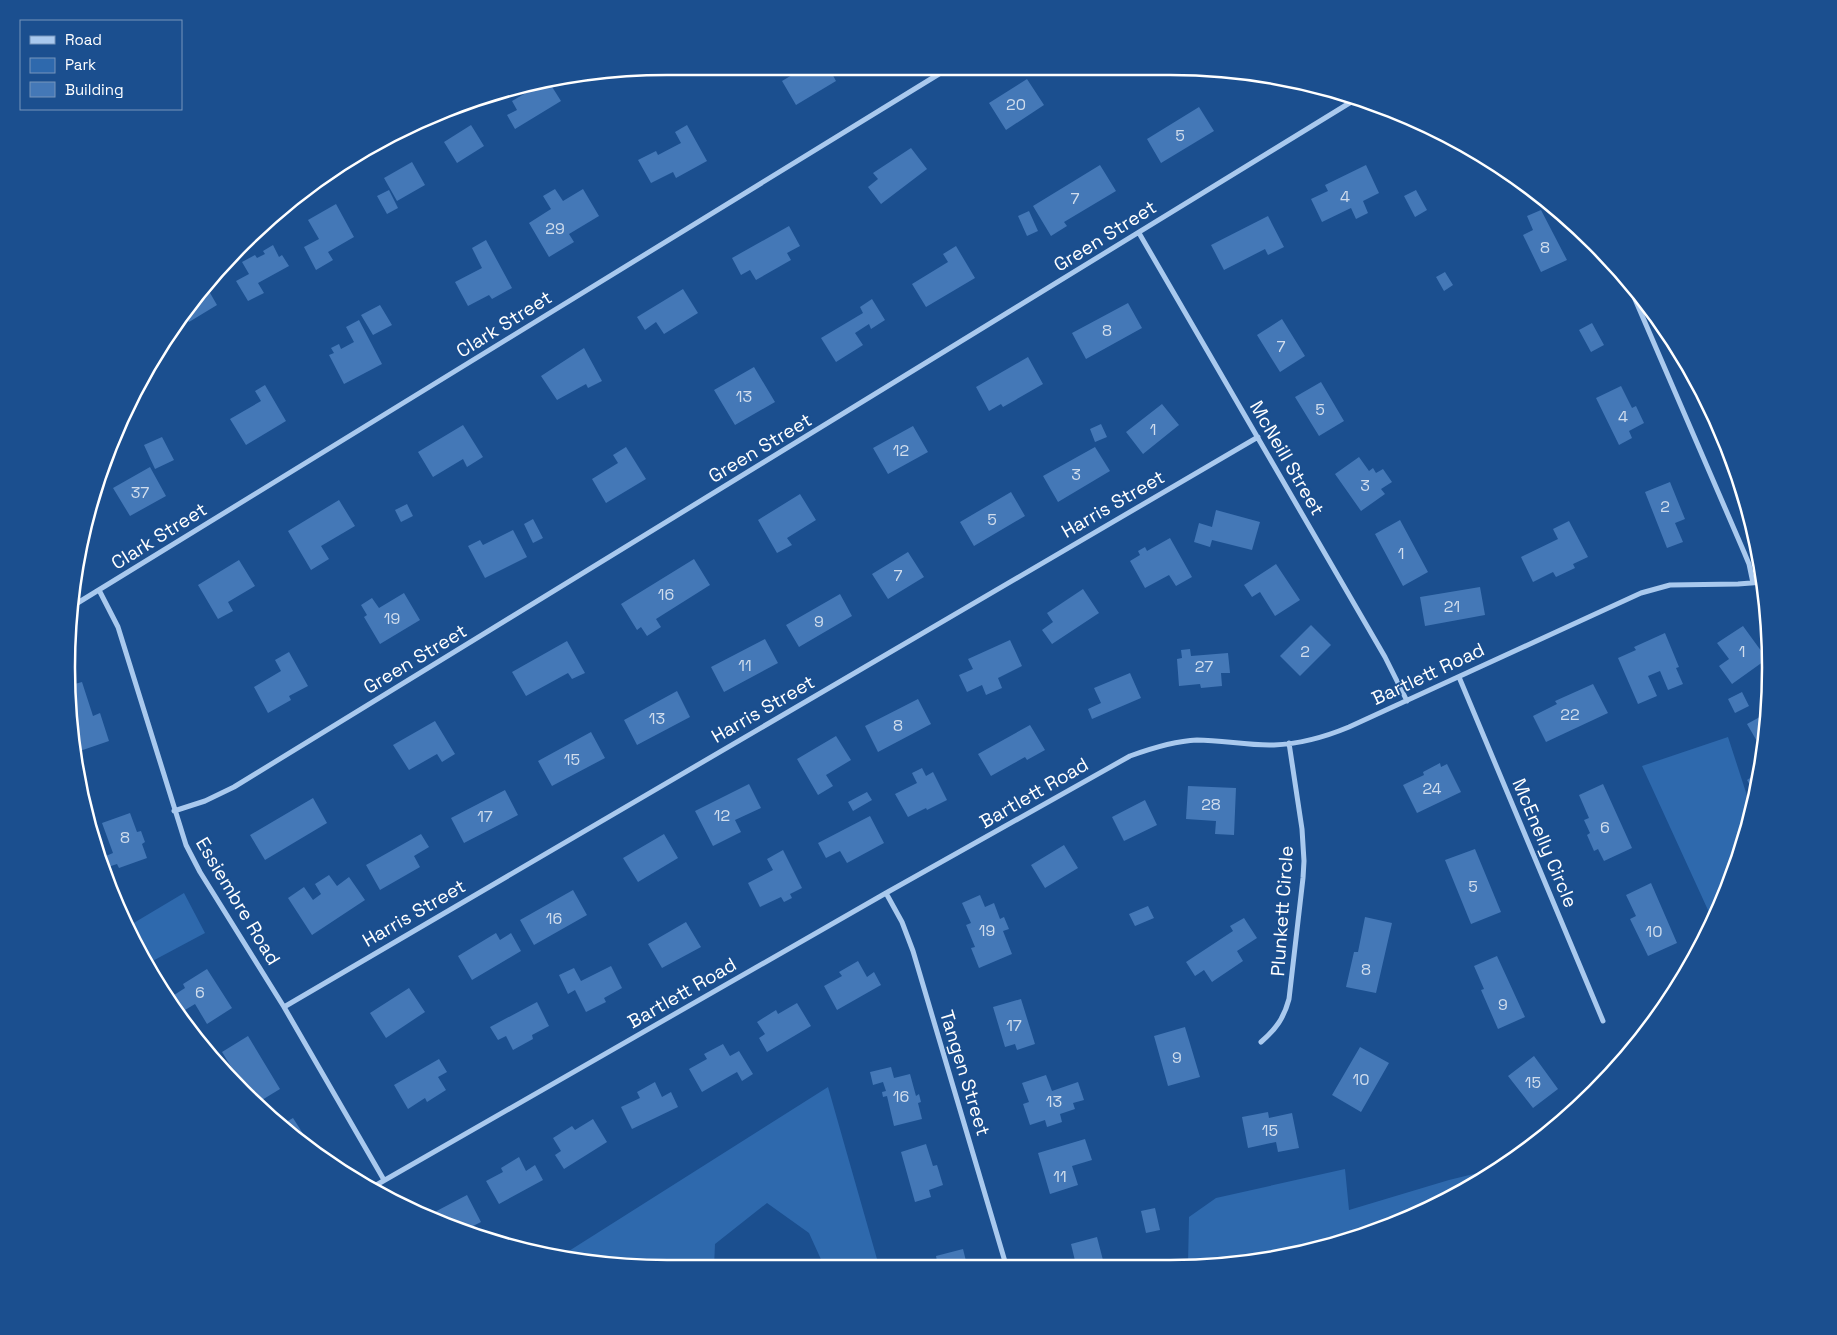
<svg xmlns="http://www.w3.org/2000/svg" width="1837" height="1335" font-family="'Space Grotesk',sans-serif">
<rect width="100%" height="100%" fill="#1b4f8f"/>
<path fill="#2e69ad" d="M 1728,737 L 1752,811 L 1750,823 L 1713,921 L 1642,766 Z
M 184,893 L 205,933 L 145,965 L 127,927 Z
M 828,1087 L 879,1266 L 824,1266 L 809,1233 L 767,1203 L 715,1244 L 714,1267 L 628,1267 L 561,1256 Z
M 1345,1169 L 1349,1210 L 1449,1180 L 1490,1170 L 1435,1207 L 1325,1248 L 1248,1264 L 1188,1264 L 1189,1217 L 1216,1198 Z"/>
<path fill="#4478b7" d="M 807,66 L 828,66 L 836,81 L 796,105 L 782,81 Z
M 1027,79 L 1044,105 L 1006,130 L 989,103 Z
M 549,82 L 561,101 L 515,129 L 507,115 L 517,110 L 512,101 L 543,83 Z
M 1199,107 L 1214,131 L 1161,163 L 1147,139 Z
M 471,125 L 484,146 L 457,163 L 444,142 Z
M 687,125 L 707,161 L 676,178 L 673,172 L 651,183 L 638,160 L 656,151 L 658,155 L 681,143 L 675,132 Z
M 911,148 L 927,169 L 881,204 L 868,187 L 878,179 L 873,173 Z
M 412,162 L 425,185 L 397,201 L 384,178 Z
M 1100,165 L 1116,191 L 1064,222 L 1067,226 L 1051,236 L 1033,206 Z
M 1366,165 L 1379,193 L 1363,201 L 1368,213 L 1356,219 L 1351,208 L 1322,222 L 1311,199 L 1328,191 L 1325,185 Z
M 555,189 L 563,201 L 583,189 L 599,216 L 569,234 L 574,242 L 549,257 L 529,223 L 551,209 L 543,196 Z
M 389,190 L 398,208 L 387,214 L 377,196 Z
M 1416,190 L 1427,210 L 1415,217 L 1404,196 Z
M 336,204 L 354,237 L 328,252 L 333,260 L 316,270 L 304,247 L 319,239 L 308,220 Z
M 1541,210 L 1567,260 L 1541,272 L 1523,235 L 1533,230 L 1527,216 Z
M 1029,211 L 1038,231 L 1027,236 L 1018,216 Z
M 1268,216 L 1284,247 L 1268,255 L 1265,249 L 1224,270 L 1211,245 Z
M 789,226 L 800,246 L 787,253 L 791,260 L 756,280 L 750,270 L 741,275 L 732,258 Z
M 486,240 L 512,288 L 492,299 L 489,295 L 468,306 L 455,282 L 482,268 L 472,248 Z
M 273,245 L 279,257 L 282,255 L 289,266 L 258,283 L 264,293 L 248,301 L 236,281 L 249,274 L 242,262 L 255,255 L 257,258 L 265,254 L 263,251 Z
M 956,246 L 975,278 L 926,307 L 912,284 L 948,262 L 943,254 Z
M 1445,272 L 1453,285 L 1444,291 L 1436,277 Z
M 206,286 L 217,305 L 189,322 L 185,316 Z
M 683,289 L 698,313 L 664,334 L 656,322 L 645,330 L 637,317 Z
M 872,299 L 885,320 L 871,329 L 869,324 L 855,333 L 863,345 L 836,362 L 821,338 L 863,313 L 860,307 Z
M 1128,303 L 1142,328 L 1086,359 L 1072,333 Z
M 380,305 L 392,325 L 373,335 L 361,315 Z
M 1282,319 L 1305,356 L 1280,372 L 1257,335 Z
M 359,320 L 382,364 L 344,384 L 329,355 L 334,353 L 331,348 L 339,344 L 341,349 L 354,342 L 346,327 Z
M 1592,323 L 1604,345 L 1591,352 L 1579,330 Z
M 584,348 L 602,381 L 588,388 L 586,384 L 557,400 L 541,376 Z
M 1028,357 L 1043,384 L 1003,407 L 1001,404 L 989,411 L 976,387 Z
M 754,367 L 775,402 L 735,425 L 714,390 Z
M 1321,382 L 1344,421 L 1319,436 L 1295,397 Z
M 265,385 L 286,421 L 246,445 L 230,419 L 261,401 L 255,391 Z
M 1621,386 L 1632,408 L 1636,406 L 1644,423 L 1629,431 L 1632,438 L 1619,445 L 1596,398 Z
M 1162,404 L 1179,425 L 1143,454 L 1126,432 Z
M 1101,424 L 1107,437 L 1095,442 L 1090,429 Z
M 463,425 L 483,457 L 467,467 L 463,459 L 433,477 L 418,452 Z
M 913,426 L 928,452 L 888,474 L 873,448 Z
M 162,437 L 174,460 L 155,469 L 144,445 Z
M 626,447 L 646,479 L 606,503 L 592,479 L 618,463 L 613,455 Z
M 1095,447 L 1110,471 L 1058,502 L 1043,476 Z
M 1359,457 L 1369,471 L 1373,468 L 1376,473 L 1383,469 L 1392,482 L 1381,489 L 1385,494 L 1361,511 L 1335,474 Z
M 150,467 L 166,496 L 130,516 L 113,488 Z
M 1670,482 L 1685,519 L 1675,523 L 1683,542 L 1667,548 L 1645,492 Z
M 1011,492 L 1025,516 L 974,546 L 960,522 Z
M 800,494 L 816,520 L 787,538 L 792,545 L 777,553 L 758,520 Z
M 339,500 L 355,526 L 321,546 L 329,559 L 311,570 L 288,531 Z
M 407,504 L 413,516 L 401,522 L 395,510 Z
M 1216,510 L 1260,522 L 1252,550 L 1212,540 L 1210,547 L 1194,542 L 1199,523 L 1212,527 Z
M 533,519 L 543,538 L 533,543 L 524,524 Z
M 1400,520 L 1428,572 L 1403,586 L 1375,534 Z
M 1569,521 L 1588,557 L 1573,564 L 1575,568 L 1556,577 L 1553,572 L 1533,582 L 1521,557 L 1558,539 L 1553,529 Z
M 513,530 L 527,557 L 485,578 L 468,546 L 480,540 L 483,545 Z
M 1170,538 L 1192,577 L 1176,586 L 1169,575 L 1145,588 L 1130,561 L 1140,555 L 1138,551 L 1145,547 L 1147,551 Z
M 908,552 L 924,577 L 888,599 L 872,574 Z
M 694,559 L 710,585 L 656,619 L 661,627 L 647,636 L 641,627 L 637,630 L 621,604 Z
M 239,560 L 255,586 L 228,602 L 233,611 L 218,619 L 198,585 Z
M 1276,564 L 1300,600 L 1275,616 L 1260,592 L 1252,597 L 1244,585 Z
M 1480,587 L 1485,615 L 1425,626 L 1420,597 Z
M 1083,589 L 1099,613 L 1052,644 L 1042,630 L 1053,622 L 1047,613 Z
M 404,593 L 420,620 L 380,644 L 364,617 L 367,615 L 361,605 L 372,598 L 379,608 Z
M 840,594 L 852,616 L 799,647 L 786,625 Z
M 1311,625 L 1331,645 L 1300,676 L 1280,656 Z
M 1743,626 L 1767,659 L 1732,684 L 1719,666 L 1729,659 L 1717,643 Z
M 1665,633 L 1679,667 L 1676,668 L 1683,684 L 1668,690 L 1660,671 L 1648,676 L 1657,696 L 1638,704 L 1618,658 L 1636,650 L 1634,647 Z
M 765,639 L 778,663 L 724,692 L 711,667 Z
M 1010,640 L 1022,666 L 998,678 L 1002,688 L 986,695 L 982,685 L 967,692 L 959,675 L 973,669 L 968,659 Z
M 567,641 L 585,673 L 572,679 L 568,673 L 526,696 L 512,672 Z
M 1190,649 L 1191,656 L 1228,653 L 1230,673 L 1221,673 L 1222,686 L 1201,688 L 1200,684 L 1179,686 L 1177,659 L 1182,658 L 1181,650 Z
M 289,652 L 308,686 L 289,696 L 291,700 L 268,713 L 254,687 L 281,671 L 275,660 Z
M 1130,673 L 1141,698 L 1092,719 L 1088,709 L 1101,703 L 1094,688 Z
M 82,682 L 93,716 L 100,713 L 109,741 L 74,753 L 71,745 L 71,685 Z
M 1593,684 L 1608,713 L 1546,742 L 1533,716 L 1557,704 L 1555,701 Z
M 677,691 L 690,717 L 637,745 L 624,720 Z
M 1742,692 L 1749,706 L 1735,713 L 1728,699 Z
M 918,699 L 931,724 L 878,752 L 865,726 Z
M 1769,712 L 1764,742 L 1763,740 L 1758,743 L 1747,724 Z
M 435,721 L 455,754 L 442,762 L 437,754 L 409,770 L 393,745 Z
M 1030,725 L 1045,750 L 1027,760 L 1025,757 L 991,776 L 978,754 Z
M 591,732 L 605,758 L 552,786 L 538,761 Z
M 836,736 L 851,760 L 826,775 L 833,786 L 818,795 L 797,759 Z
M 1440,763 L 1441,767 L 1447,764 L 1461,792 L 1417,813 L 1403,785 L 1424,775 L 1423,772 Z
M 922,768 L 926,776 L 933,772 L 947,800 L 927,810 L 926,808 L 908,817 L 895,794 L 917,783 L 912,773 Z
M 1758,773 L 1758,778 L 1755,794 L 1747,780 Z
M 749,784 L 761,808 L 735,820 L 741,832 L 713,846 L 695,811 Z
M 1603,784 L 1632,848 L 1604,861 L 1598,849 L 1594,851 L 1587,835 L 1590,833 L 1584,820 L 1589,818 L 1579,795 Z
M 1188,786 L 1236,788 L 1234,835 L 1215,834 L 1216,821 L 1186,819 Z
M 505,790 L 518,815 L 464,843 L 451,818 Z
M 867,792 L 872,800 L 853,811 L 848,802 Z
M 313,798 L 327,823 L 265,860 L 250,835 Z
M 1145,800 L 1157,825 L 1124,841 L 1112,817 Z
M 130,813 L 137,832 L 141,831 L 145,842 L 142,844 L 147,858 L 119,868 L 117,864 L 105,868 L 101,858 L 113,853 L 102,823 Z
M 870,816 L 884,843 L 847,863 L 840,851 L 826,858 L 818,843 Z
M 421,834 L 429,847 L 414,856 L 420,867 L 380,890 L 366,865 Z
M 664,834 L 678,858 L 638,882 L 623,858 Z
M 1064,845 L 1078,868 L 1045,888 L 1031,865 Z
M 1475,849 L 1501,912 L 1471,924 L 1445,860 Z
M 783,850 L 802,888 L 790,894 L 792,898 L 784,902 L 781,897 L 760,907 L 748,883 L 773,870 L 767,859 Z
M 329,875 L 337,886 L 349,877 L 365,900 L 312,935 L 288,898 L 304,887 L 313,900 L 321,894 L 315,884 Z
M 1651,883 L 1677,943 L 1648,956 L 1630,919 L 1636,916 L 1626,895 Z
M 573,890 L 587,915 L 534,945 L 520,920 Z
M 980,895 L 985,907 L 994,903 L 1000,919 L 1004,917 L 1009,929 L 1003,931 L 1012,954 L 979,968 L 971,948 L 975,947 L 966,925 L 971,923 L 962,903 Z
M 1148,906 L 1154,918 L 1135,926 L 1129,914 Z
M 1365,917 L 1392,923 L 1376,993 L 1346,987 L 1354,952 L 1358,952 Z
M 1244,918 L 1257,938 L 1237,951 L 1243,961 L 1212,982 L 1204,970 L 1195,976 L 1186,962 L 1233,931 L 1230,926 Z
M 686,922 L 701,947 L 662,968 L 648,944 Z
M 496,933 L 500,940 L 511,933 L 521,951 L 472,980 L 458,956 Z
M 1497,956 L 1525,1017 L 1498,1029 L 1481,990 L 1484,989 L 1474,966 Z
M 858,961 L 867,977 L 874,972 L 881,985 L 837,1010 L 824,986 L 842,976 L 839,972 Z
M 611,966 L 622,988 L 604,998 L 606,1002 L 586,1012 L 575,990 L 568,994 L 559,975 L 574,968 L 581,981 Z
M 207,969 L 232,1008 L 207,1024 L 195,1004 L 180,1013 L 171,997 L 185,988 L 183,984 Z
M 409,988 L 425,1012 L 386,1038 L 370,1013 Z
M 1021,999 L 1035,1044 L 1017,1050 L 1015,1044 L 1005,1047 L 993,1007 Z
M 537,1002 L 549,1026 L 532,1035 L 533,1039 L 513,1050 L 506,1036 L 498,1040 L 490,1027 Z
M 797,1003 L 811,1026 L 767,1052 L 759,1038 L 765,1034 L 757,1022 L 776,1010 L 778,1014 Z
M 1185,1027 L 1200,1077 L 1168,1086 L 1154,1036 Z
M 248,1036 L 280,1089 L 257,1103 L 241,1088 L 243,1086 L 222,1052 Z
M 723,1044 L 730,1056 L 739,1051 L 753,1074 L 742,1081 L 737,1072 L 702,1092 L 689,1069 L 707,1059 L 704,1054 Z
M 1360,1047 L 1389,1063 L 1361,1112 L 1332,1095 Z
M 1534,1056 L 1558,1089 L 1533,1108 L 1508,1076 Z
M 439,1059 L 447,1072 L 438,1077 L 446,1090 L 427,1102 L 425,1098 L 408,1109 L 394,1085 Z
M 891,1067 L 894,1078 L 910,1074 L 916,1096 L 919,1094 L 921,1102 L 918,1103 L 922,1119 L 894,1126 L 887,1096 L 883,1097 L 882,1092 L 886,1091 L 883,1082 L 873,1085 L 870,1072 Z
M 1046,1075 L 1052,1091 L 1078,1082 L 1084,1100 L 1073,1103 L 1075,1109 L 1060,1114 L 1062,1122 L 1047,1127 L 1045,1120 L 1030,1125 L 1023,1104 L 1029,1102 L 1022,1083 Z
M 655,1082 L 662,1097 L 671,1092 L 678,1107 L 632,1129 L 621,1107 L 640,1098 L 637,1092 Z
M 1268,1112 L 1269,1118 L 1292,1113 L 1299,1148 L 1278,1152 L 1276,1142 L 1248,1148 L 1242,1117 Z
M 293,1118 L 316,1154 L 301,1144 L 281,1125 Z
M 593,1119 L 607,1142 L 564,1169 L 555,1155 L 561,1151 L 553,1138 L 572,1126 L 575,1130 Z
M 1085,1139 L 1092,1160 L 1072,1166 L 1078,1185 L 1050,1194 L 1038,1153 Z
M 926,1144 L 933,1166 L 937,1165 L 943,1185 L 929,1190 L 931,1197 L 915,1202 L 901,1152 Z
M 519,1157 L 526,1171 L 535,1165 L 543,1180 L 499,1204 L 486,1181 L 503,1172 L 501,1168 Z
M 467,1195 L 481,1222 L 465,1230 L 430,1217 L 429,1215 Z
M 1155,1208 L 1160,1230 L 1146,1233 L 1141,1211 Z
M 1097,1237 L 1104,1264 L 1076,1265 L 1071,1244 Z
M 963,1249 L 967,1265 L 938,1266 L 936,1256 Z"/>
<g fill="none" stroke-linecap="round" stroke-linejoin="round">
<path stroke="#a9c9ee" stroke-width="5" d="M 1139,233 L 1385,657 L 1407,701
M 1625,276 L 1744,552 L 1749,564 L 1753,583
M 99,590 L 118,627 L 186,845 L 200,872 L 284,1007 L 384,1180
M 71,607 L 952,66
M 1459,677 L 1603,1021
M 174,811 L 205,801 L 234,787 L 1356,99
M 886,893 L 902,922 L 913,951 L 1006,1265
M 284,1007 L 1258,437
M 1261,1042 C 1276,1029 1284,1018 1289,999 L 1303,878 L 1304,861 L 1302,829 L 1289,743
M 371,1188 L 886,893 L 1130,756 C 1152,748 1174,741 1197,740 C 1223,740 1249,746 1274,745 C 1300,744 1325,737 1349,727 L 1641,593 L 1670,585 L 1738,584 L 1764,582"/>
</g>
<g text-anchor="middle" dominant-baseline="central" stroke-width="4" stroke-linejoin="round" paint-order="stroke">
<g font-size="16" fill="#d0dded">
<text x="1016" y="104">20</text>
<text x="1180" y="135">5</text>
<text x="1345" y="196">4</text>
<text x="1075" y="198">7</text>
<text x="555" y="228">29</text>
<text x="1545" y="247">8</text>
<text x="1107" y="330">8</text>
<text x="1281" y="346">7</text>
<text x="744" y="396">13</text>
<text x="1320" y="409">5</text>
<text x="1623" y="416">4</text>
<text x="1153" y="429">1</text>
<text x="901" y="450">12</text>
<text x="1076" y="474">3</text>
<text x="1365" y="485">3</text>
<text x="140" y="492">37</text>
<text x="1665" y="506">2</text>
<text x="992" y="519">5</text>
<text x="1401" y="553">1</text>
<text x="898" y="575">7</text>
<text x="666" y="594">16</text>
<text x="1452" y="606">21</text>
<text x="392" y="618">19</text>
<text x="819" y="621">9</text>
<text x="1305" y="651">2</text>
<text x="1742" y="651">1</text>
<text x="745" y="665">11</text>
<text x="1204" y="666">27</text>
<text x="1570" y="714">22</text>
<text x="657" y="718">13</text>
<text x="898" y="725">8</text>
<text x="572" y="759">15</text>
<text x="1432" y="788">24</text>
<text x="1211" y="804">28</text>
<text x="722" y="815">12</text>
<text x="485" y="816">17</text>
<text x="1605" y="827">6</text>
<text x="125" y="837">8</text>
<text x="1473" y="886">5</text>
<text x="554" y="918">16</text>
<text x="987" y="930">19</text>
<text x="1654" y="931">10</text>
<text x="1366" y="969">8</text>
<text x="200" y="992">6</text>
<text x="1503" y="1004">9</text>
<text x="1014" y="1025">17</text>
<text x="1177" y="1057">9</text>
<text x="1361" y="1079">10</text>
<text x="1533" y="1082">15</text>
<text x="901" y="1096">16</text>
<text x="1054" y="1101">13</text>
<text x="1270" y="1130">15</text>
<text x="1060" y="1176">11</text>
</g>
<g font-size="19" fill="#fff" stroke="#1b4f8f">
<text transform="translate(1105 236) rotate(-32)">Green Street</text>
<text transform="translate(504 324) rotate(-32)">Clark Street</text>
<text transform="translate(760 448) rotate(-31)">Green Street</text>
<text transform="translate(1287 458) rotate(60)">McNeill Street</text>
<text transform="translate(1113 504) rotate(-30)">Harris Street</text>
<text transform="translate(159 536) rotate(-32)">Clark Street</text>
<text transform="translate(415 659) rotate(-31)">Green Street</text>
<text transform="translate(1428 674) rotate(-25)">Bartlett Road</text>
<text transform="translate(763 709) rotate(-30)">Harris Street</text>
<text transform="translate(1034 793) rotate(-30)">Bartlett Road</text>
<text transform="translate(1545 843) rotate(67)">McEnelly Circle</text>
<text transform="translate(238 901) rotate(59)">Essiembre Road</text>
<text transform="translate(1282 911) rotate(-86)">Plunkett Circle</text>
<text transform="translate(414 913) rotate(-30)">Harris Street</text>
<text transform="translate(682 993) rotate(-30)">Bartlett Road</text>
<text transform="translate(965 1073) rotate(73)">Tangen Street</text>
</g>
</g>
<path d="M0 0H1837V1335H0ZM667 75H1170A592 592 0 0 1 1762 667V668A592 592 0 0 1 1170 1260H667A592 592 0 0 1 75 668V667A592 592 0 0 1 667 75Z" fill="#1b4f8f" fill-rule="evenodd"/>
<path fill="none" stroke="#fff" stroke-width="2.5" d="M667 75H1170A592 592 0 0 1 1762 667V668A592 592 0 0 1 1170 1260H667A592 592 0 0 1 75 668V667A592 592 0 0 1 667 75Z"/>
<rect x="20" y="20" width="162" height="90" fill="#1b4f8f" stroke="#7695bc"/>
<rect x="30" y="36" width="25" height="8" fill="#a9c9ee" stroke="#7695bc"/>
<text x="65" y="45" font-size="15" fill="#ffffff">Road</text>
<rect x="30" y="58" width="25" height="15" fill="#2e69ad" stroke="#7695bc"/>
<text x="65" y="70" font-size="15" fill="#ffffff">Park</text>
<rect x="30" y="82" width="25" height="15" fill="#4478b7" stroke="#7695bc"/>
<text x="65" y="95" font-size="15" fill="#ffffff">Building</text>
</svg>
